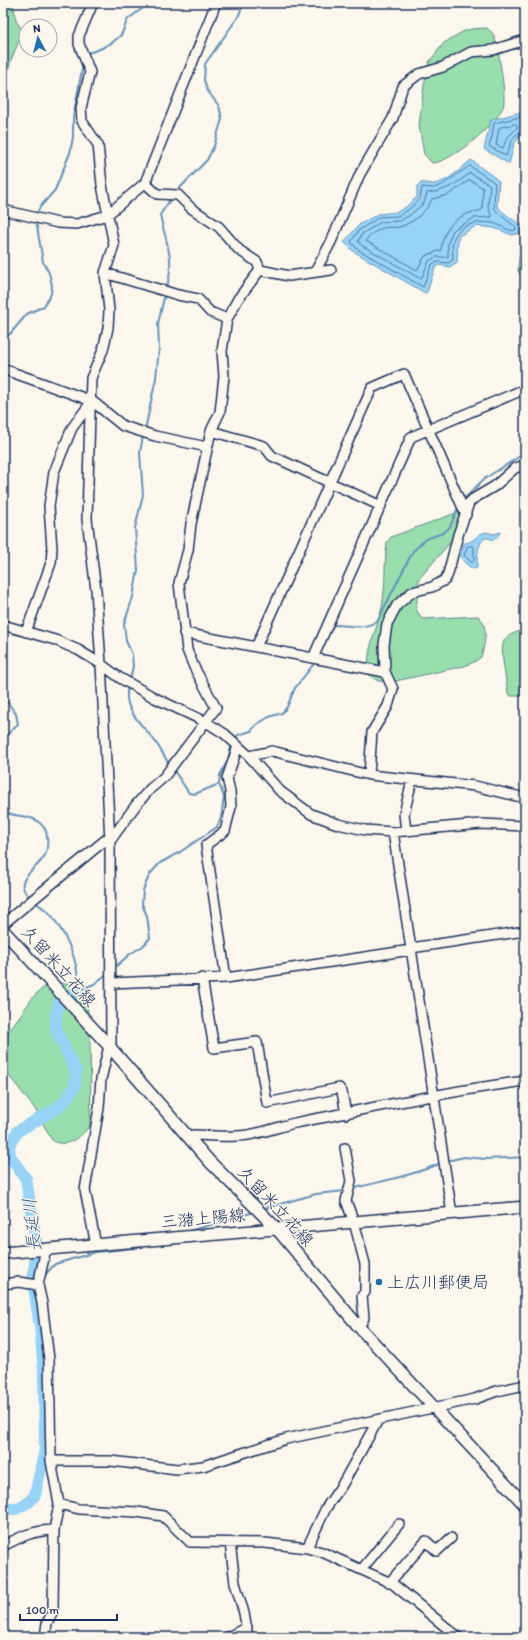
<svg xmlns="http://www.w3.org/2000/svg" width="528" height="1640" font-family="Itim,'Klee One',sans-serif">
<rect width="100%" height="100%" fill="#fbf7ec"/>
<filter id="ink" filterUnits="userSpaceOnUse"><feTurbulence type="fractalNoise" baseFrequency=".025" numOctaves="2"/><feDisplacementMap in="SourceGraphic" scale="8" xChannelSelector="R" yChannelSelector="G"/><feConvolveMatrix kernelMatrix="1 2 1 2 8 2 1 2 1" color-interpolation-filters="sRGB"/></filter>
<g filter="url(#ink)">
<path fill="#98deac" stroke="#5a8685" d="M 3,3 L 13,3 L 16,21 L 23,31 L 11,60 L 3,94 Z
M 487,28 C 489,30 492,32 493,34 C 498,43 507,99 503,107 C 496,125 450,163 432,163 L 424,154 L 419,126 L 424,85 L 429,62 L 444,43 L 462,32 L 471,29 Z
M 525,217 L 525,276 L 521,276 L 518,271 L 522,224 Z
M 464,510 L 470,514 L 470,519 L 419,579 L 416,609 L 422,619 L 478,616 C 489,625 485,644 481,657 L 474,662 L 464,666 L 391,682 L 378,681 L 370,676 C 363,652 380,625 383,601 C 386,581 384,562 387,542 L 391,537 Z
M 520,631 L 525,631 L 525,696 L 511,696 L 508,693 C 507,682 499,651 504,641 C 507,635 515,633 520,631 Z
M 66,983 C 72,984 79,985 83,990 C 92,1002 91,1105 90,1125 C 83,1136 65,1150 52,1140 L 35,1109 L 7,1073 L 5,1048 L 6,1035 L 34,996 L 43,988 L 52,984 Z"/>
<path fill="#97d3f7" stroke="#6591ba" d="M 525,111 L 525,130 L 514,144 L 509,164 L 484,149 L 491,120 Z
M 471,160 L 499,181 L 497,206 C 505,216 517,220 525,230 L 524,232 L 512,235 L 494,228 L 476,226 L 459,236 L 458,240 L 457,262 L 450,267 L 439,265 L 435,268 L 427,292 L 425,293 L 353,251 L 344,242 L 360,224 L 378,214 L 397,212 L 406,207 L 417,197 L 417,186 L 421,183 C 425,182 429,184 433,184 C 447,183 461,168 471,160 Z
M 486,532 L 494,534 L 501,532 L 494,540 C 491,539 489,538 487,538 C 477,539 477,561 477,568 L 473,569 C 460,561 458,555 465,543 C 475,542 476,534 486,532 Z"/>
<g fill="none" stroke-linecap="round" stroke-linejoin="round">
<path stroke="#4d719b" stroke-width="1" d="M 525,116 L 494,123 L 492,137 L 489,146 L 506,156 C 510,147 512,132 525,130
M 516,124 L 518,127 L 507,138 L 503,148 L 496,145 L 499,128 Z
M 470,166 L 495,183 L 494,208 L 499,214 L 516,227 L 516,230 C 508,232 503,226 496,224 C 482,220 460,223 454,238 C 451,245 453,252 453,260 L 448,263 L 438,262 L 432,264 L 423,287 L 357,249 L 351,242 L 358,231 L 379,217 L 398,216 L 408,210 L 420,199 L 422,187 L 434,188 L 442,185 Z
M 470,173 L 490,185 L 488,207 L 492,217 L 474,218 L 453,230 L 448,243 L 448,257 L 436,257 L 429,261 L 421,279 L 361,245 L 358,241 L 362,234 L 381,222 L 399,221 L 410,215 L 424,203 L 427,193 C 444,192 457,184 470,173 Z
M 470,180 L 483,188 L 482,210 C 478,212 474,211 470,213 C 452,219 443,231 441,250 L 425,256 L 417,270 L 366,241 C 367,236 378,230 383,228 C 389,226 396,229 402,226 C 414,222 427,211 432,199 L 448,195 Z
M 472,546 L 474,547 L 474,560 L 472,563 L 464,555 L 467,547 Z"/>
<path stroke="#6591ba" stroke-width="2" d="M 87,56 L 88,53 L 100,49 L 113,42 L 121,35 L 128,19 L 150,3
M 176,192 L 207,160 L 214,146 L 222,119 L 219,106 L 207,90 L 204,80 L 205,64 L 238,17 L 244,3
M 36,215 L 40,207 L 55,190 L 70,153 L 73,137 L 73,118 L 83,64
M 166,289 C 176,260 166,243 160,215 L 172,197
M 3,338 L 10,334 L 27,314 L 44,306 L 51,294 L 52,285 L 49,273 L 43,262 L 36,221
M 145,430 L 156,378 L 159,348 L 158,324 L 165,293
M 463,500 L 484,479 L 525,453
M 330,627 L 334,625 C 350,625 364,631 378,620 L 413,551 L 426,539 L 443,533 L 450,527 L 459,505
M 130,680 L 133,666 L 132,654 L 126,641 L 124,624 L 133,597 L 138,570 L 135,528 L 143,495 L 140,453 L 143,436
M 128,686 C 122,710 141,723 154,740 C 160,748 164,756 169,764
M 3,696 L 16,714 L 18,724 L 3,739
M 235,739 L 238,735 L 251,731 L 256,725 L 269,717 L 282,713 L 287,707 L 295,688 L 316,661
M 173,769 L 189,793 L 195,794 L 219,784
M 3,812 C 13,816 26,815 36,820 C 42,824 47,830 47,837 C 48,843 47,850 45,855 C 39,869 9,880 30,897
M 35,902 C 40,906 47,910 52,916 C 67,937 81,965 77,991
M 113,969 L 130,954 L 143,946 L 150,938 L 147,916 L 142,904 L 143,890 L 150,874 L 160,863 L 180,852 L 217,827 L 221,818 L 224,797 L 219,784 L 220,775 L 227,762 L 232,744
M 77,991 L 94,984 L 108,973
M 447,1161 L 464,1157 L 486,1159 L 525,1157
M 351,1189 C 382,1181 412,1176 441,1163
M 262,1209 L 316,1194 L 345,1191
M 189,1231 L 254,1212
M 43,1277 L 55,1264 L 96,1252 L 135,1248 L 143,1246"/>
<path stroke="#97d3f7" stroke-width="12" d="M 3,1509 L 16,1509 L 29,1502 L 35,1495 L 45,1450 L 44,1370 L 40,1326 L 33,1281 L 37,1247 L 26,1179 L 10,1156 L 9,1145 L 18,1131 L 56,1109 L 66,1100 L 75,1086 L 76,1072 L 56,1029 L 56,1014 L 59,1003 L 77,991"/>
<g stroke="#1b2f5e" stroke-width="12">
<path id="minor" d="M 93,3 L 79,36 L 79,44 L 90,72 L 81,108 L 82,121 L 98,145 L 102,185 L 114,245 L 105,273 L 109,310 L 108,328 L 103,350 L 91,378 L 87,519 L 96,590 L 101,664 L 110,841 L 111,1044 L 109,1046 L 101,1079 L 99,1108 L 85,1190 L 96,1245
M 145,183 L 157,194 L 178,195 L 191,208 L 219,227 L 239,250 L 257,262 L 260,270
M 3,210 L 58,223 L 77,224 L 107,215 L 145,183 L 216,3
M 260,270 L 289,276 L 331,270
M 315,272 L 331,242 L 360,174 L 393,118 L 403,86 L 419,74 L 443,67 L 471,52 L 493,50 L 525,40
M 105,273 L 178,295 L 198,299 L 210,312 L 227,319
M 3,369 L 92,401 L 123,426 L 155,436 L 207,447
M 211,431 L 264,446 L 272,456 L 381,506
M 3,625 L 55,640 L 78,650 L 101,664 L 120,678 L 155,698 L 206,722 L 225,734 L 249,756 L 280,791 L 311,814 L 338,824 L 365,830 L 393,832 L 481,824 L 525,826
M 26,632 L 51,563 L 52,549 L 49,506 L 54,472 L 72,428 L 92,401
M 184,633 L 385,672
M 256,647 L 372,388 L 404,374 L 466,515
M 313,658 L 411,437 L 525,389
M 249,756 L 272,751 L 369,775 L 475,786 L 525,798
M 369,775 L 372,732 L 388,706 L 393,689 L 385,672 L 384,645 L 387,624 L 397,605 L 412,592 L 432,587 L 445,580 L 448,574 L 458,535 L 469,503 L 473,499 L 495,486 L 515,468 L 525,465
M 406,831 L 404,814 L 412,780
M 393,832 L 452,1214
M 110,841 L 136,805 L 150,789 L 164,777 L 216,708 L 194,667 L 187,650 L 179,583 L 188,550 L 191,524 L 211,431 L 220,412 L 224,376 L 222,351 L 227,319 L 238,299 L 260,270
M 3,924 L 109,837
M 411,948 L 525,931
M 202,978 L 214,1048 L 257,1042 L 267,1103 L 339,1088 L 342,1092 L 346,1114
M 226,978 L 206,845 L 225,831 L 231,807 L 230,791 L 227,778 L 238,746
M 111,983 L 226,978 L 411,950
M 188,1136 L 194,1135 C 208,1135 222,1137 236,1136 C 257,1136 276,1127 295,1123 C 372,1108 448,1091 525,1081
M 345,1148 L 351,1181 L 346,1201 L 354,1222 L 365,1264 L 365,1292 L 362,1296 L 364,1318 L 359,1327
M 3,1284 L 19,1282 L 38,1285
M 51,1461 L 111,1461 L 177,1469 L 203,1466 L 286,1439 L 475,1399 L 497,1391 L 525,1385
M 59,1504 L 79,1509 L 137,1512 L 163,1516 L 190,1542 L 265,1543 L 307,1548 L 322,1552 L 393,1584 L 458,1637
M 230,1543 L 235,1583 L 244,1613 L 248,1637
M 3,1546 C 22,1536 32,1531 54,1530
M 307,1548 L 326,1508 L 342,1485 L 378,1420
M 362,1569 L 399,1524
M 389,1583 L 426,1541 L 437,1551 L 451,1538
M 45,1637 L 47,1623 L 53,1611 L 54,1530 L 59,1504 L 51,1461 L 49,1359 L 42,1303 L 38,1285 L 46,1249
M 228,1637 L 247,1627"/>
</g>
<g stroke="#1b2f5e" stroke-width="14">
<path id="major" d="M 3,930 L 109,1046 L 210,1162 L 277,1229 L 359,1327 L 525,1505
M 3,1253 L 525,1207"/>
</g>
<use href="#minor" stroke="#fbf7ec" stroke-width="9"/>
<use href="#major" stroke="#fbf7ec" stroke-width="11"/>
</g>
</g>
<circle fill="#1f6fb2" stroke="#fbf7ec" stroke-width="1.5" cx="379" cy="1282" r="4"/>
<g text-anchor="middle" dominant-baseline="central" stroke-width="3" stroke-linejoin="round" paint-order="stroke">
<g font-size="17" fill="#1b2f5e" stroke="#fbf7ec">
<text transform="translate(59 966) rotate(48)">久留米立花線</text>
<text transform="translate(276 1206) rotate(47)">久留米立花線</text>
<text transform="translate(203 1218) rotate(-5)">三潴上陽線</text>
</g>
<g font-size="17" fill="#1b2f5e" stroke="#fbf7ec" text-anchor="start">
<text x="387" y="1282">上広川郵便局</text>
</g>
<g font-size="18" font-style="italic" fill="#3a5884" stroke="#fbf7ec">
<text transform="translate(32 1225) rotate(-96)">長延川</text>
</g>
</g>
<rect width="528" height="1640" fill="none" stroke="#fbf7ec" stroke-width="16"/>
<rect x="8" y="8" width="512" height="1624" fill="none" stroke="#1b2f5e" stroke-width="1.5" filter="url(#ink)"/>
<g transform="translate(38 38) rotate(353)"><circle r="19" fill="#fbf7ec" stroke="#a1a7b3"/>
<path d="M0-3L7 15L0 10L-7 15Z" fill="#1f6fb2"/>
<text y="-6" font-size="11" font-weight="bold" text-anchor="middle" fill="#1b2f5e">N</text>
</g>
<path d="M20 1614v6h97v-6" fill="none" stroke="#1b2f5e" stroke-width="2"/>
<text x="26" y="1614" font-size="12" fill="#1b2f5e" stroke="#fbf7ec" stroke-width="3" paint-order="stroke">100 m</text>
</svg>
